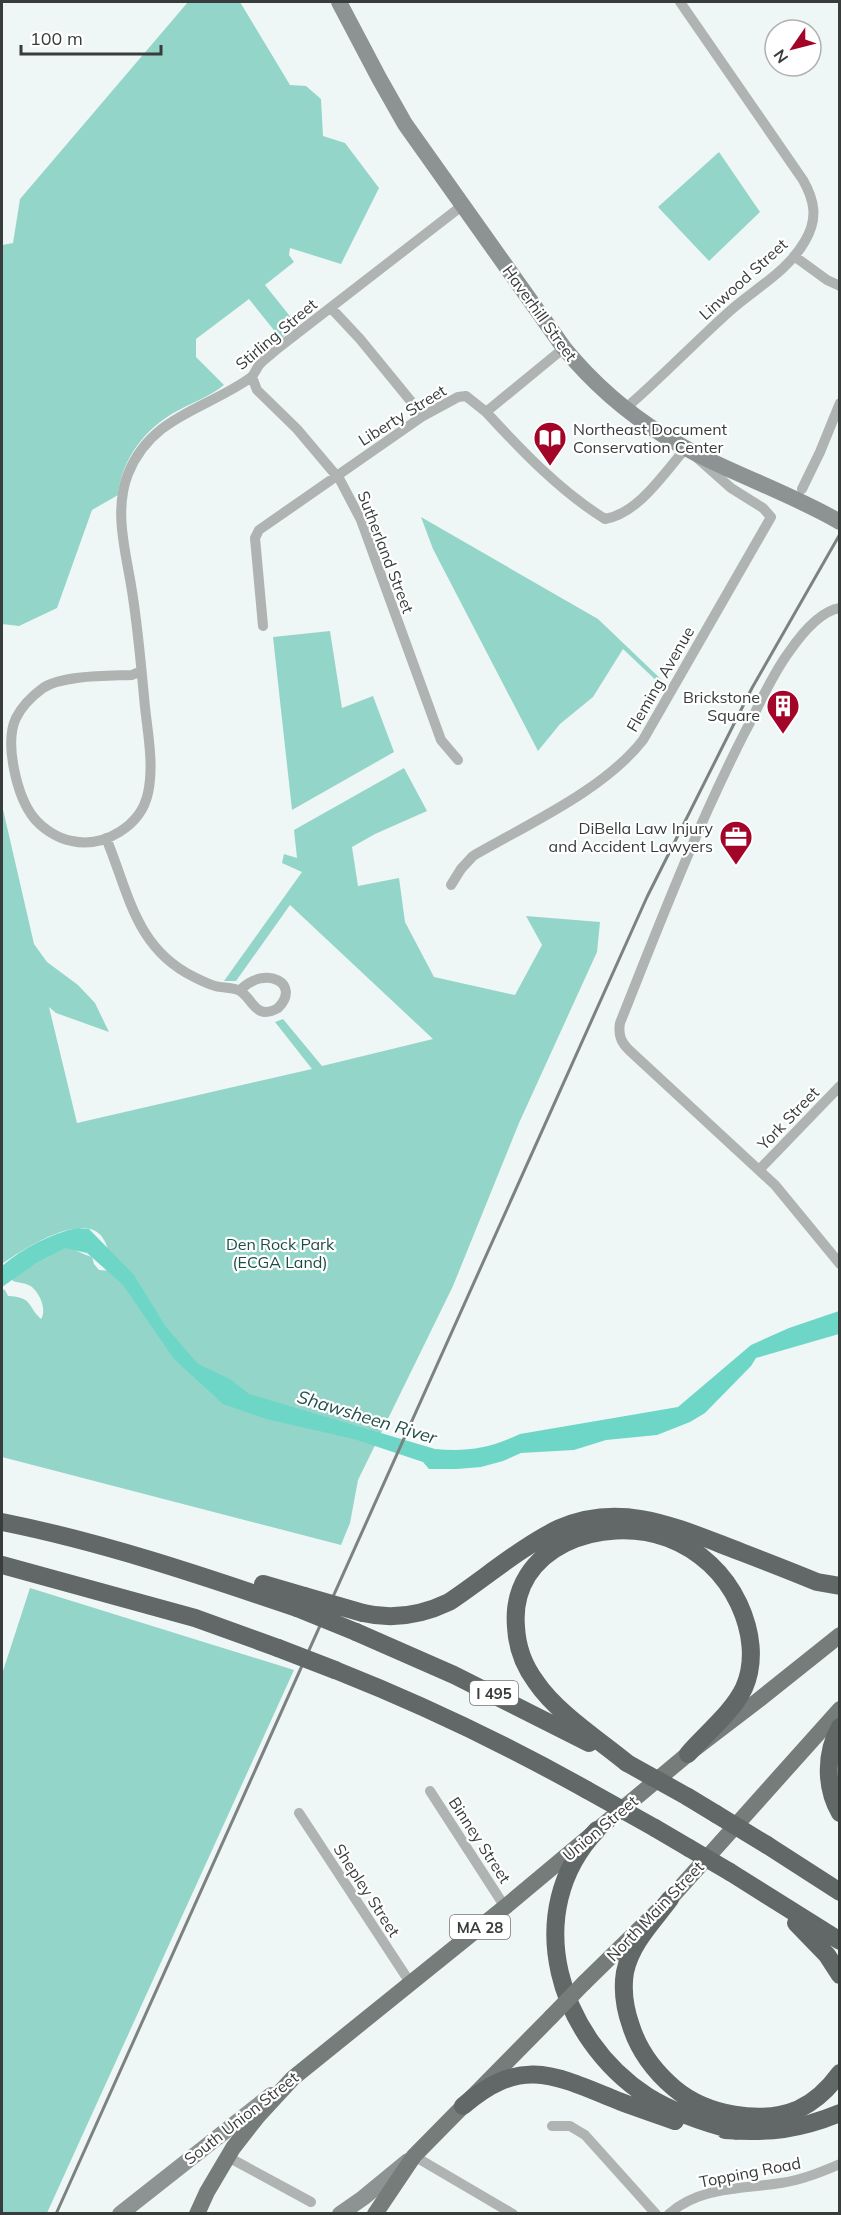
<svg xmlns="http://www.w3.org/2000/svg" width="841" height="2215" font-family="Mulish,sans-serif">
<rect width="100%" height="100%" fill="#eef7f5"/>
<path fill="#94d5ca" d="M 188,2 L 240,2 L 290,85 L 306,86 L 321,99 L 323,136 L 345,143 L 379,188 L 341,264 L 290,248 L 289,255 L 294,262 L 265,285 L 297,325 L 281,339 L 249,299 L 196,339 L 196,357 L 224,385 C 210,396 194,402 179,410 C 146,427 122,458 118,495 L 92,510 L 57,608 L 19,626 L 2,624 L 2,245 L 13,243 L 20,199 Z
M 719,152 L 760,212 L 709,261 L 658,207 Z
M 421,517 L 598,619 L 665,683 L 663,687 L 623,649 L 593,697 L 560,724 L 538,751 L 433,549 Z
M 330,631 L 342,708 L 373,696 L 394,752 L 292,810 L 273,637 Z
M 404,768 L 427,811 L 375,834 L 352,847 L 358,886 L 399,878 L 405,922 L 434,977 L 515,995 L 542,945 L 526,916 L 600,922 L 597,952 L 519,1123 L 453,1286 L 358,1480 L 350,1523 L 341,1545 L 2,1457 L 2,1289 L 5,1290 L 8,1296 C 33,1297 27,1306 41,1319 C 47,1310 40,1294 32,1287 C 27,1283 19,1283 13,1281 L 12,1279 L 17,1273 L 48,1257 L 63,1246 C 74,1248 81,1254 92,1257 L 94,1264 L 99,1270 L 112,1271 C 110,1262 109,1248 104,1240 C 87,1207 20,1251 2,1264 L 2,805 L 34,944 L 47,962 L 78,985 L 95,1003 L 109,1032 L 56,1013 L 49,1007 L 77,1123 L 312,1069 L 275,1022 L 283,1019 L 322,1066 L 433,1039 L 290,905 L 236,981 L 224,981 L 302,872 L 282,863 L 284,854 L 297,858 L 294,830 Z
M 30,1588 L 294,1670 L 47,2213 L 2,2214 L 2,1674 Z"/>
<path fill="#6ed6c7" d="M 77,1228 L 89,1229 L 134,1275 L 166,1327 L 198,1364 L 230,1379 L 249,1394 L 435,1449 C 467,1452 490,1448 520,1434 L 678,1407 L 751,1345 L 789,1328 L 839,1311 L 839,1334 L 756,1358 L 751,1366 L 705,1413 L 690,1422 L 657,1435 L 606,1440 L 574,1450 L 521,1453 L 503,1461 L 481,1467 L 457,1469 L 429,1469 L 423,1462 L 354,1439 L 266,1419 L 223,1404 L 174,1359 L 123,1285 L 87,1253 L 65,1248 L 35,1264 L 2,1287 L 2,1266 C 23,1248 50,1234 77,1228 Z"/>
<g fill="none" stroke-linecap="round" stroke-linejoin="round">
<path stroke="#afb3b2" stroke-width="10" d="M 794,256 L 827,280 L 840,286
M 331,308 L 360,339 L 423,416
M 252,377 L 257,390 L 297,429 L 340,480 L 361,520 L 441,740 L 458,760
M 626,408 C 662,377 695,342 731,310 C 756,288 788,271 805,241 C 818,219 815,201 803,180 L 680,2
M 802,489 L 820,452 L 840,403
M 840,608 C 820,611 800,636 789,652 C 771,676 759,706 745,732 C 697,826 659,925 620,1023 C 618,1035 621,1042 629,1050 L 775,1185 L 840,1264
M 263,626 L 255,538 L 259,530 L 423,416 L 458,397 L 466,396 L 486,412 L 564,348
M 141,671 L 132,675 C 108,676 63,675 43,688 C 32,696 22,706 16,718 C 4,743 17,797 34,818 C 42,828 58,839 72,841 C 104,848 141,826 148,793 C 154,765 148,735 145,707 C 141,666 138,626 131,585 C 125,549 114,510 128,474 C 151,416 205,410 250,378 C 255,375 256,368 260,364 C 265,358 272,354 277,349 L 463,205
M 106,838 C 129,893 135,948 194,977 C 200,980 208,984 215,986 C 222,988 231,987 238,990 C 252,995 254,1022 278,1008 C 302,984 266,964 240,990
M 451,885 L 461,869 L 473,856 C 528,824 604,790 643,740 L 771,517 L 763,508 L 731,488 L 686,448 C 664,473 639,513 605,519 C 560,491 522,451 486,412
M 759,1170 L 840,1086
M 430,1791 L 505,1907
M 299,1813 L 411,1984
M 552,2126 L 570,2126 L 585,2135 L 656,2214
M 414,2156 L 513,2214
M 228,2157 L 311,2202
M 669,2214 C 700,2186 743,2189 781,2183 C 802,2180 821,2172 840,2164"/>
<path stroke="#8d9392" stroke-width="16" d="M 339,2 L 379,78 L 405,124 L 564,348 C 592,382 626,412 663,435 C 719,470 783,489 840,522
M 120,2214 L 271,2095
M 340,2214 L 363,2198 L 408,2161"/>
<path stroke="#757c7a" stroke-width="16" d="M 584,1983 L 670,1899 L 840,1709
M 197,2214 L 207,2192 L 233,2148 L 258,2116 L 293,2078 L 505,1907 L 688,1754 L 756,1702 L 840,1635
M 375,2214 L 414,2156 L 551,2017"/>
<path stroke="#616867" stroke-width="18" d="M 2,1522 C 102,1542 200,1575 297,1608
M 2,1565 L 195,1618 L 278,1648
M 263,1584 L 304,1596
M 363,1613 C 393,1620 422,1615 449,1602 C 485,1578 522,1546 560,1528 C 617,1503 669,1524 723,1545 C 754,1557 786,1569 817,1582 L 840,1586
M 356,1632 L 454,1675 L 589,1743
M 335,1670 C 421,1704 505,1744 587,1790
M 840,1727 C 825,1753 825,1787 840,1813
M 627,1763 C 599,1740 556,1712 536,1682 C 524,1666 517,1647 516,1627 C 509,1546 603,1514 668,1538 C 700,1550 725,1574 739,1604 C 751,1630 756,1661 744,1688 C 732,1713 706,1733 688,1754
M 688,1797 L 716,1814
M 655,1828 L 689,1848
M 597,1830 C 519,1912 559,2039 647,2096 C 674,2113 705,2123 736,2131
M 767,1845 L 840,1892
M 730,1872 L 840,1941
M 670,1899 C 653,1922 631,1943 625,1972 C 622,1990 625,2009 631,2026 C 639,2051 654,2071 674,2088 C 706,2115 761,2125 799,2109 C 816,2101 829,2088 840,2073
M 796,1923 L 827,1955 L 840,1975
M 463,2106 C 518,2059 549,2072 609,2097 C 630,2106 653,2113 675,2121
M 725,2130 C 769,2133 799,2130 840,2113"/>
<path stroke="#7c8281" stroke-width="3" d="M 56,2214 L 647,897 L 752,688 L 840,534"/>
<path stroke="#757c7a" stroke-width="16" d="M 551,2017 L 584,1983"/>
<path stroke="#616867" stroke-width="18" d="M 304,1596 L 363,1613
M 297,1608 L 356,1632
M 278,1648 L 335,1670
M 627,1763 L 688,1797
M 587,1790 L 655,1828
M 716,1814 L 767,1845
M 689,1848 L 730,1872"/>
</g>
<defs>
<g id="library-pin" transform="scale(1.725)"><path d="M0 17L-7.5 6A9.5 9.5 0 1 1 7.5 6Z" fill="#a30529" stroke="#fff"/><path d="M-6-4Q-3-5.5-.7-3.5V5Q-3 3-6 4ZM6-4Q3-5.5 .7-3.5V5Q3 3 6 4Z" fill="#fff"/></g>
<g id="building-pin" transform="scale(1.725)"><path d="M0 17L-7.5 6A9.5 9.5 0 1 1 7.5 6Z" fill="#a30529" stroke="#fff"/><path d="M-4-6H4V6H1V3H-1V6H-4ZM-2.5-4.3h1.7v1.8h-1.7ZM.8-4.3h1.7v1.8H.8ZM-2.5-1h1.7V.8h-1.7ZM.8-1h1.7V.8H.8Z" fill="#fff"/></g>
<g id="office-pin" transform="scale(1.725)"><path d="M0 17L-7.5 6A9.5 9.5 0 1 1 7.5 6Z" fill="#a30529" stroke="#fff"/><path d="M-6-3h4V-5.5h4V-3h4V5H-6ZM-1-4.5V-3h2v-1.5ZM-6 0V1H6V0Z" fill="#fff"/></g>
</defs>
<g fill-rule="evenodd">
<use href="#library-pin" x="550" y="438"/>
<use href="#building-pin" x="783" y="706"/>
<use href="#office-pin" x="736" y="837"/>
</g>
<g text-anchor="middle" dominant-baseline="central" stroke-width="4.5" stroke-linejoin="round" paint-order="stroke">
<g fill="#fff" stroke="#747676" stroke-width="1.5">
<rect x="470" y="1681" width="48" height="24" rx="4.5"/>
<rect x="450" y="1915" width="60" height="24" rx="4.5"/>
</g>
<g font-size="15" font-weight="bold" fill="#383c3b">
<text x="494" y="1693">I 495</text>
<text x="480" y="1927">MA 28</text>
</g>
<g font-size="16" fill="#383c3b" stroke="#fff">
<text transform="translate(743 279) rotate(-42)">Linwood Street</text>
<text transform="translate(540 313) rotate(54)">Haverhill Street</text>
<text transform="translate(276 334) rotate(-40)">Stirling Street</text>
<text transform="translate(402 415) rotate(-32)">Liberty Street</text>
<text transform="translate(386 552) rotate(69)">Sutherland Street</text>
<text transform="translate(660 679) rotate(-60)">Fleming Avenue</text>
<text transform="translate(788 1118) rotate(-46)">York Street</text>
<text transform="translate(600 1828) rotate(-40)">Union Street</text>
<text transform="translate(480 1840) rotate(57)">Binney Street</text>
<text transform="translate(367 1890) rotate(57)">Shepley Street</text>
<text transform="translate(655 1911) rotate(-46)">North Main Street</text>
<text transform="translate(241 2118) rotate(-38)">South Union Street</text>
<text transform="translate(750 2172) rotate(-11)">Topping Road</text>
</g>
<g font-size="16" fill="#383c3b" stroke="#fff" text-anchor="end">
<text x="573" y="429" text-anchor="start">Northeast Document<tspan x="573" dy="18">Conservation Center</tspan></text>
<text x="760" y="697">Brickstone<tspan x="760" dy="18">Square</tspan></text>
<text x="713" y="828">DiBella Law Injury<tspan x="713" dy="18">and Accident Lawyers</tspan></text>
</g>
<g font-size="16" fill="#1d4c45" stroke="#fff">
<text x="280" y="1244">Den Rock Park<tspan x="280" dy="18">(ECGA Land)</tspan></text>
</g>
<g font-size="18" font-style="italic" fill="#22504a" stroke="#fff">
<text transform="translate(367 1417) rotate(17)">Shawsheen River</text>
</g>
</g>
<rect width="841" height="2215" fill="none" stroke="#383c3b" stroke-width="6"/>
<g transform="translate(793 48) rotate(235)"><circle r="28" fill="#ffffff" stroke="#afb1b1" stroke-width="1.5"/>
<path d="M0-4.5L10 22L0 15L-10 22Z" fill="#a30529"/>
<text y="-9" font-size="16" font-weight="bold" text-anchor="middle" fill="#383c3b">N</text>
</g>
<path d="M21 45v9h140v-9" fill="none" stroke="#383c3b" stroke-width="3"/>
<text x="30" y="45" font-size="18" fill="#383c3b" stroke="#ffffff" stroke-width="4.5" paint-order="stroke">100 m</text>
</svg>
